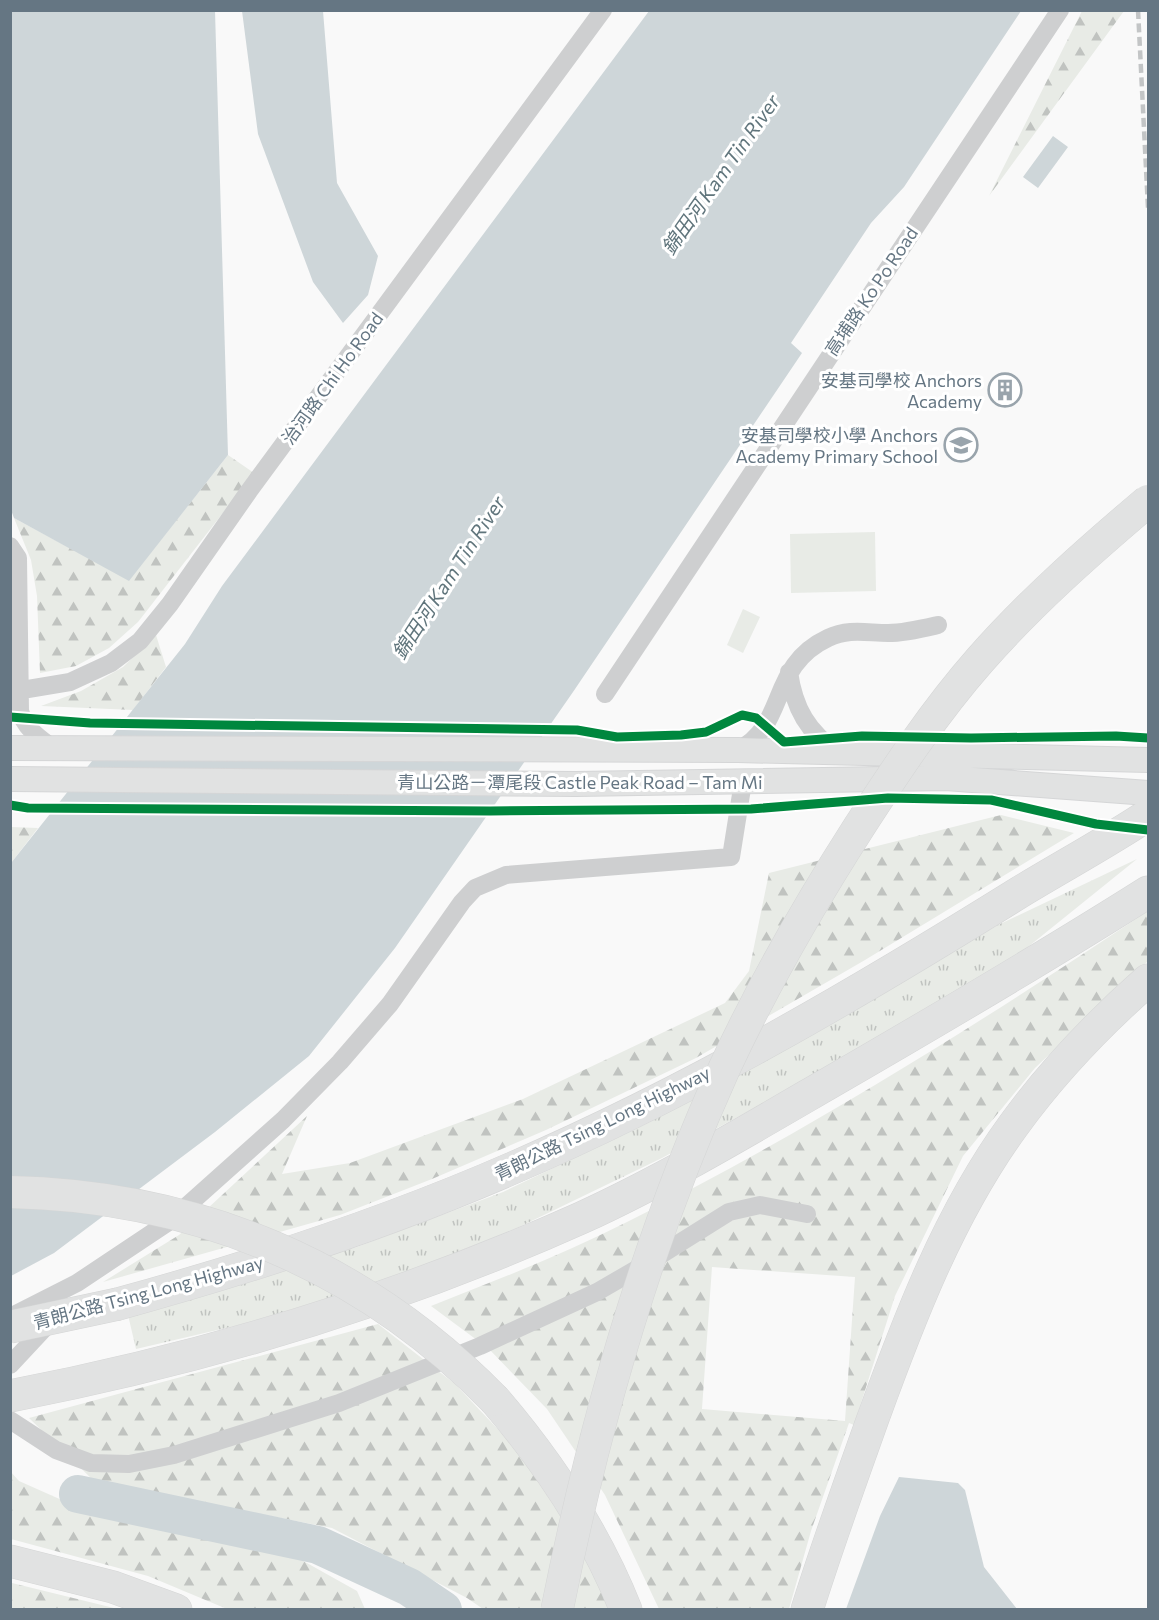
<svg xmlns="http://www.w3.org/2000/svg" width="1159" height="1620" font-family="Commissioner,'Noto Sans TC',sans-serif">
<defs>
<pattern id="grass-tufts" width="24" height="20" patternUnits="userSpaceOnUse" patternTransform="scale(1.5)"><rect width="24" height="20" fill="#e8ebe6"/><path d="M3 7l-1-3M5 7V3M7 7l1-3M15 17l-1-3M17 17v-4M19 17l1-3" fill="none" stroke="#c0c3c0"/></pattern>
<pattern id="forest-firs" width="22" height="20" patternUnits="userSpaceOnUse" patternTransform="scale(1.5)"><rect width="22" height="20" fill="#e8ebe6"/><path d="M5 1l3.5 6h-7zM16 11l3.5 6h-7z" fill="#c0c3c0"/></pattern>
</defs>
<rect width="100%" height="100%" fill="#f9f9f9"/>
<path fill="url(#grass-tufts)" d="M 1137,859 L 1018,955 L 832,1066 L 662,1158 L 517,1228 L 374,1286 L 269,1318 L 136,1349 L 128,1315 L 357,1247 L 503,1192 L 646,1124 L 817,1032 L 998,925 Z"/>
<path fill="url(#forest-firs)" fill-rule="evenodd" d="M 1082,11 L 1124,11 L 989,196 Z
M 228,455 L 254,473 L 138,622 L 109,648 L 76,666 L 40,673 L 37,596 L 31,560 L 14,518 L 129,580 Z
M 156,635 L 166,667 L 133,710 L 41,706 L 81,691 L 123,667 Z
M 1001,815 L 1074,833 L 865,960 L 696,1058 L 546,1130 L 432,1179 L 340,1215 L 103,1282 L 179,1235 L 307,1116 L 282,1174 L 350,1163 L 523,1099 L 725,1003 L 749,971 L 769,873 Z
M 11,827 L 38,828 L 11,863 Z
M 1148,911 L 1148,961 L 1035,1068 L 963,1156 L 895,1296 L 854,1425 L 849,1423 L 811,1531 L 789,1609 L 659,1609 L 605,1495 L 547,1409 L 489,1349 L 431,1306 C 497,1280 564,1254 627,1222 C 809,1131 980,1023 1148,911 ZM 712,1267 L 855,1277 L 845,1421 L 702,1409 Z
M 378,1324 L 455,1384 L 526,1459 L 585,1549 L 610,1609 L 483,1609 L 467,1598 L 332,1528 L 95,1482 L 29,1418 Z
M 10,1471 L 19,1481 L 73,1505 L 289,1553 L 357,1591 L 365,1609 L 227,1609 L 148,1576 L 11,1539 Z
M 11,1583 L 12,1583 L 118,1609 L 11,1609 Z"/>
<path fill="#e8ebe6" d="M 875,532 L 876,591 L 791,593 L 790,534 Z
M 743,609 L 760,617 L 743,653 L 727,645 Z"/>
<path fill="#ced6d9" d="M 10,11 L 215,11 L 228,455 L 129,581 L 14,518 L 11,510 Z
M 242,11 L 323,11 L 337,183 L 378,256 L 368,295 L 343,323 L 313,282 L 258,134 Z
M 649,11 L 1021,11 L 904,187 L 871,223 L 791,343 L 802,353 L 573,692 L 395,948 L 309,1056 L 215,1132 L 54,1253 L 11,1276 L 11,863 L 185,644 L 222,586 Z
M 1053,136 L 1068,147 L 1038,188 L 1023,177 Z
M 899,1477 L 958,1483 L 965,1490 L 984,1567 L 1017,1609 L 846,1609 L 880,1516 Z"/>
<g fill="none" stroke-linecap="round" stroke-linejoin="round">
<path stroke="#ced6d9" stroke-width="38" d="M 78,1494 L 318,1545 L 409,1587 L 443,1610"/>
<g stroke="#d5d6d7" stroke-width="26">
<path id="secondary" d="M 10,748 L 738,750 L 1148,760
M 10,779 L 576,784 L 946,778 L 1148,793"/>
</g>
<g stroke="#d5d6d6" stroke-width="33">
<path id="motorway" d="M 118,1304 C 253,1267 387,1223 515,1167 C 691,1091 858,993 1020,892 C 1063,866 1107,842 1148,815
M 10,1396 C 207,1358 398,1300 581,1218 C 664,1180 745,1132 824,1086 C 933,1023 1042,959 1148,892
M 495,1400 C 549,1463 595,1532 626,1610
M 10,1561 L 113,1587 L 176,1610
M 807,1610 C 827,1546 850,1483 872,1421 C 909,1319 949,1214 1013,1126 C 1052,1072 1098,1024 1148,980"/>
</g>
<path stroke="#cecfd0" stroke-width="18" d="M 10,546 L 18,558 L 20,711 C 25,729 40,738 54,749
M 789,672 C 794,708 808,733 839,753
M 22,690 L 70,682 L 111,663 L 140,641 L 170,604 L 249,491 L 603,10
M 605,694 L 1060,10
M 738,750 C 788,725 768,666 828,638 C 849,628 867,633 888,633 C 905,633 921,629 938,625
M 12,1316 L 77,1283 L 170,1221 L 283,1120 L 340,1062 L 390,1004 L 462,902 L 475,888 L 506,875 L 731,857 L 743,782
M 10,1365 L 52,1320
M 10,1420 L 56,1450 L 91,1463 L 129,1464 L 174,1455 L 339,1403 L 480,1346 L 597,1292 L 654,1259 L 729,1212 L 760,1205 L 807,1214"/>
<use href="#secondary" stroke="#e1e2e2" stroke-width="24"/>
<use href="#motorway" stroke="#e1e2e2" stroke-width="32"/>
<path stroke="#c3c5c6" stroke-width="4.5" stroke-dasharray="9 4.5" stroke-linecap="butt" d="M 1138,10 L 1148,208"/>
<g stroke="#d5d6d6" stroke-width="33" stroke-linecap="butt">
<path id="motorway-bridge" d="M 10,1192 C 198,1196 364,1266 495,1400
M 10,1327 L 118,1304
M 557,1610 C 594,1425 646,1241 724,1069 C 763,985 809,905 859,827 C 896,770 935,711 980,660 C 1031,602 1089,551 1148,501"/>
</g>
<use href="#motorway-bridge" stroke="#e1e2e2" stroke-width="32"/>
<g stroke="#fff" stroke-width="13">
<path id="cycleway" d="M 10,717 L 90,723 L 577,730 L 617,737 L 681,735 L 706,732 L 742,715 L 756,718 L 784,742 L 862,736 L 971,738 L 1116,736 L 1148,738
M 10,805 L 28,808 L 490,811 L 751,809 L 888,798 L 991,800 L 1096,824 L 1148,830"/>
</g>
<use href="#cycleway" stroke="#00873e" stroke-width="9"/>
</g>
<defs>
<g id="building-ring" transform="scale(1.725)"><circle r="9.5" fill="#fff" stroke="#99a4ac" stroke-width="1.5"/><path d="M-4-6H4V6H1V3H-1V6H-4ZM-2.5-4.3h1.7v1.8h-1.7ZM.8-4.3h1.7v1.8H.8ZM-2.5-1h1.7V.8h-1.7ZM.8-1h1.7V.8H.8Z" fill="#99a4ac"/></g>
<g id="school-ring" transform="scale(1.725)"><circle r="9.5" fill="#fff" stroke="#99a4ac" stroke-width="1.5"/><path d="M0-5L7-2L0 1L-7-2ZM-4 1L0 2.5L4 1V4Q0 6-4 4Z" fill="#99a4ac"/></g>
</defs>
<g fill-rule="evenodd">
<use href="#building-ring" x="1005" y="390"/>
<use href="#school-ring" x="961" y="445"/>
</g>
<g text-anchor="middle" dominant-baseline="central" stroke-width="6" stroke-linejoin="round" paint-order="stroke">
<g font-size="18" fill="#657683" stroke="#fff">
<text transform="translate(871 291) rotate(-56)">高埔路 Ko Po Road</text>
<text transform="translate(332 378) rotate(-54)">治河路 Chi Ho Road</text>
<text x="580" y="782">青山公路－潭尾段 Castle Peak Road – Tam Mi</text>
<text transform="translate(602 1123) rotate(-26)">青朗公路 Tsing Long Highway</text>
<text transform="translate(148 1292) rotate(-15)">青朗公路 Tsing Long Highway</text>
</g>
<g font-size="18" fill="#657683" stroke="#fff" text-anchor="end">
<text x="982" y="380">安基司學校 Anchors<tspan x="982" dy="21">Academy</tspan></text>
<text x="938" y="435">安基司學校小學 Anchors<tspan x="938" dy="21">Academy Primary School</tspan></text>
</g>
<g font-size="20" font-style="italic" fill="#60757c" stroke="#fff">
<text transform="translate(720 174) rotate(-55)">錦田河 Kam Tin River</text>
<text transform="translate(448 577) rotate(-57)">錦田河 Kam Tin River</text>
</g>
</g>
<rect width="1159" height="1620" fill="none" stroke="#657683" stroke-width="24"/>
</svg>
